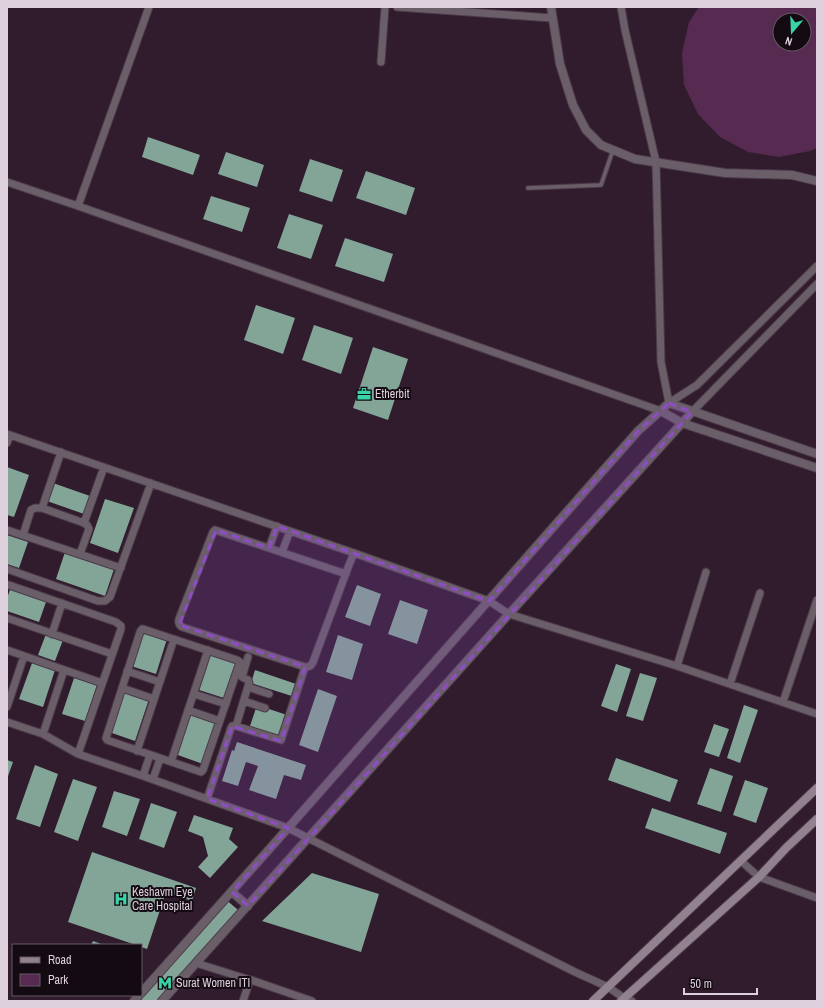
<svg xmlns="http://www.w3.org/2000/svg" width="824" height="1008" font-family="'Archivo Narrow',sans-serif">
<rect width="100%" height="100%" fill="#311c2e"/>
<path fill="#572b51" fill-rule="evenodd" d="M 699,7 L 817,7 L 817,148 L 810,151 L 779,157 L 748,152 L 720,137 L 698,114 L 684,85 L 682,53 L 689,22 ZM 780,20 L 804,20 L 804,44 L 780,44 Z"/>
<path fill="#82a597" d="M 148,137 L 200,155 L 193,175 L 142,157 Z
M 226,152 L 264,165 L 257,187 L 218,174 Z
M 310,159 L 343,170 L 332,202 L 299,191 Z
M 366,171 L 415,188 L 406,215 L 356,198 Z
M 211,196 L 250,208 L 242,232 L 203,219 Z
M 289,214 L 323,225 L 311,259 L 277,248 Z
M 345,238 L 393,254 L 384,282 L 335,266 Z
M 256,305 L 295,318 L 283,354 L 244,340 Z
M 314,325 L 353,338 L 341,374 L 302,360 Z
M 373,347 L 408,359 L 388,420 L 353,408 Z
M 7,467 L 29,475 L 14,517 L 7,515 Z
M 53,483 L 90,496 L 84,514 L 47,501 Z
M 105,499 L 134,508 L 118,553 L 90,543 Z
M 7,535 L 28,542 L 19,568 L 7,564 Z
M 65,552 L 114,569 L 105,596 L 56,579 Z
M 357,585 L 381,594 L 370,626 L 345,617 Z
M 11,587 L 47,599 L 39,622 L 7,611 L 7,598 Z
M 400,600 L 428,610 L 417,644 L 388,634 Z
M 143,631 L 167,639 L 156,674 L 131,666 Z
M 46,634 L 63,640 L 55,661 L 38,655 Z
M 338,635 L 363,644 L 352,680 L 326,672 Z
M 211,653 L 236,662 L 224,698 L 199,690 Z
M 32,663 L 55,670 L 43,707 L 19,699 Z
M 616,664 L 631,669 L 617,712 L 601,706 Z
M 255,670 L 299,685 L 295,697 L 251,683 Z
M 640,673 L 657,678 L 643,721 L 626,716 Z
M 74,678 L 97,685 L 85,721 L 62,714 Z
M 318,689 L 337,696 L 318,752 L 299,745 Z
M 123,690 L 149,699 L 135,741 L 109,732 Z
M 257,705 L 287,715 L 279,740 L 249,729 Z
M 744,705 L 758,710 L 740,763 L 727,758 Z
M 189,713 L 217,722 L 203,764 L 175,754 Z
M 714,724 L 729,729 L 719,757 L 704,752 Z
M 237,742 L 306,765 L 301,780 L 284,775 L 276,799 L 249,790 L 258,766 L 246,762 L 238,786 L 222,781 L 232,750 L 234,751 Z
M 616,758 L 678,780 L 670,802 L 608,780 Z
M 7,760 L 13,762 L 7,779 Z
M 35,765 L 58,774 L 40,827 L 16,819 Z
M 710,768 L 733,776 L 721,812 L 697,804 Z
M 73,779 L 97,787 L 78,841 L 54,832 Z
M 745,780 L 768,788 L 756,823 L 733,815 Z
M 114,791 L 140,799 L 127,836 L 102,827 Z
M 151,803 L 177,812 L 164,848 L 139,839 Z
M 652,808 L 727,833 L 720,854 L 645,828 Z
M 194,815 L 233,828 L 229,839 L 238,847 L 210,878 L 198,867 L 208,856 L 203,837 L 188,831 Z
M 92,852 L 196,888 L 192,901 L 166,892 L 147,949 L 141,947 L 141,945 L 136,945 L 68,922 Z
M 312,873 L 379,894 L 361,952 L 262,921 Z
M 224,898 L 244,915 L 167,1001 L 132,1001 Z
M 93,941 L 104,945 L 91,945 Z"/>
<g fill="none" stroke-linecap="round" stroke-linejoin="round">
<g stroke="#4d394a" stroke-width="5.5">
<path id="service" d="M 528,188 L 601,185 L 613,150"/>
</g>
<g stroke="#4d394a" stroke-width="9">
<path id="minor" d="M 397,7 L 552,18
M 621,7 L 625,30 L 656,162 L 661,362 L 669,403 L 697,385 L 817,266
M 381,62 L 385,7
M 7,182 L 78,206 L 661,411
M 78,206 L 149,7
M 692,412 L 817,284
M 7,434 L 354,553 L 489,601 L 509,614 L 677,666 L 817,714
M 7,443 L 10,435
M 42,508 L 61,452
M 84,523 L 104,467
M 7,530 L 121,568
M 23,535 L 31,510 L 35,508 L 42,508 L 84,523 L 87,525 L 89,529 L 80,554
M 269,548 L 277,526
M 282,552 L 290,531
M 7,569 L 98,601 L 105,601 L 110,597 L 151,483
M 346,574 L 215,530 L 213,532 L 179,619 C 178,623 179,625 182,627 L 305,667 C 310,667 311,666 313,662 L 349,565 L 354,553
M 7,585 L 9,585 L 116,622 L 121,626 L 121,629 L 78,754
M 7,618 L 112,654
M 142,629 L 143,629 L 237,660 L 240,662 L 203,770 L 201,772 L 107,740 L 106,738 L 140,632 Z
M 52,634 L 62,603
M 7,650 L 102,683
M 677,666 L 706,572
M 127,671 L 160,682
M 730,684 L 760,593
M 248,687 L 269,694
M 122,688 L 154,699
M 194,694 L 226,704
M 244,701 L 265,708
M 783,702 L 817,600
M 7,707 L 24,656
M 188,710 L 220,721
M 7,722 L 43,734 L 78,754 L 143,776 L 288,828 L 575,972 L 608,987 L 624,998 L 632,1001
M 236,726 L 249,683 L 248,680 L 242,677 L 248,657
M 43,734 L 64,670
M 137,751 L 174,639
M 171,762 L 208,650
M 143,776 L 150,755
M 153,779 L 160,759
M 207,799 L 231,728 L 232,726 L 236,726 L 281,740 L 305,667
M 741,861 L 759,877 L 817,898
M 196,963 L 250,980
M 243,1001 L 249,983 L 251,980 L 312,1001"/>
</g>
<g stroke="#4d394a" stroke-width="10">
<path id="tertiary" d="M 551,7 L 560,64 L 573,105 L 586,130 L 601,145 L 635,159 L 725,173 L 792,175 L 817,181
M 661,411 L 682,423 L 817,468
M 232,892 L 248,906
M 141,993 L 288,828 L 638,431 L 669,403 L 817,454
M 134,1001 L 139,995
M 162,1001 L 509,614 L 692,412"/>
</g>
<g stroke="#4d394a" stroke-width="10">
<path id="secondary" d="M 593,1001 L 817,788
M 621,1001 L 759,877 L 786,848 L 817,819"/>
</g>
<use href="#service" stroke="#6a5f68" stroke-width="3.5"/>
<use href="#minor" stroke="#6a5f68" stroke-width="7"/>
<use href="#tertiary" stroke="#6a5f68" stroke-width="8"/>
<use href="#secondary" stroke="#92818f" stroke-width="8"/>
</g>
<path fill="#8f4dc5" fill-opacity="0.2" stroke="#8f4dc5" stroke-width="3" stroke-dasharray="8 5" stroke-linejoin="round" d="M 669,403 L 692,412 L 248,906 L 232,892 L 288,828 L 207,799 L 232,726 L 281,741 L 305,667 L 179,625 L 216,530 L 269,548 L 277,526 L 489,601 L 638,431 Z"/>
<defs>
<g id="office-bare" transform="scale(1.08)"><path d="M-6-3h4V-5.5h4V-3h4V5H-6ZM-1-4.5V-3h2v-1.5ZM-6 0V1H6V0Z" fill="#38d4a6" stroke="#130a12" stroke-width="2.5" paint-order="stroke"/></g>
<g id="hospital-bare" transform="scale(1.08)"><path d="M-5-5h3v3.5h4V-5h3V5h-3V1.5h-4V5h-3Z" fill="#38d4a6" stroke="#130a12" stroke-width="2.5" paint-order="stroke"/></g>
<g id="metro-bare" transform="scale(1.08)"><path d="M-5.5 5V-5H-3L0 0L3-5H5.5V5H3V-.5L0 4L-3-.5V5Z" fill="#38d4a6" stroke="#130a12" stroke-width="2.5" paint-order="stroke"/></g>
</defs>
<g fill-rule="evenodd">
<use href="#office-bare" x="364" y="394"/>
<use href="#hospital-bare" x="121" y="899"/>
<use href="#metro-bare" x="165" y="983"/>
</g>
<g text-anchor="middle" dominant-baseline="central" stroke-width="4" stroke-linejoin="round" paint-order="stroke">
<g font-size="12" fill="#ded0dc" stroke="#130a12" text-anchor="start">
<text x="375" y="394">Etherbit</text>
<text x="132" y="892">Keshavm Eye<tspan x="132" dy="14">Care Hospital</tspan></text>
<text x="176" y="983">Surat Women ITI</text>
</g>
</g>
<rect width="824" height="1008" fill="none" stroke="#ded0dc" stroke-width="16"/>
<rect x="12" y="944" width="130" height="52" fill="#130a12" stroke="#645963"/>
<rect x="20" y="957" width="20" height="6" fill="#92818f" stroke="#645963"/>
<text x="48" y="964" font-size="12" fill="#ded0dc">Road</text>
<rect x="20" y="974" width="20" height="12" fill="#572b51" stroke="#645963"/>
<text x="48" y="984" font-size="12" fill="#ded0dc">Park</text>
<g transform="translate(792 32) rotate(199)"><circle r="19" fill="#130a12" stroke="#645963"/>
<path d="M0-3L7 15L0 10L-7 15Z" fill="#38d4a6"/>
<text y="-6" font-size="11" font-weight="bold" text-anchor="middle" fill="#ded0dc">N</text>
</g>
<path d="M684 988v6h73v-6" fill="none" stroke="#ded0dc" stroke-width="2"/>
<text x="690" y="988" font-size="12" fill="#ded0dc" stroke="#130a12" stroke-width="3" paint-order="stroke">50 m</text>
</svg>
